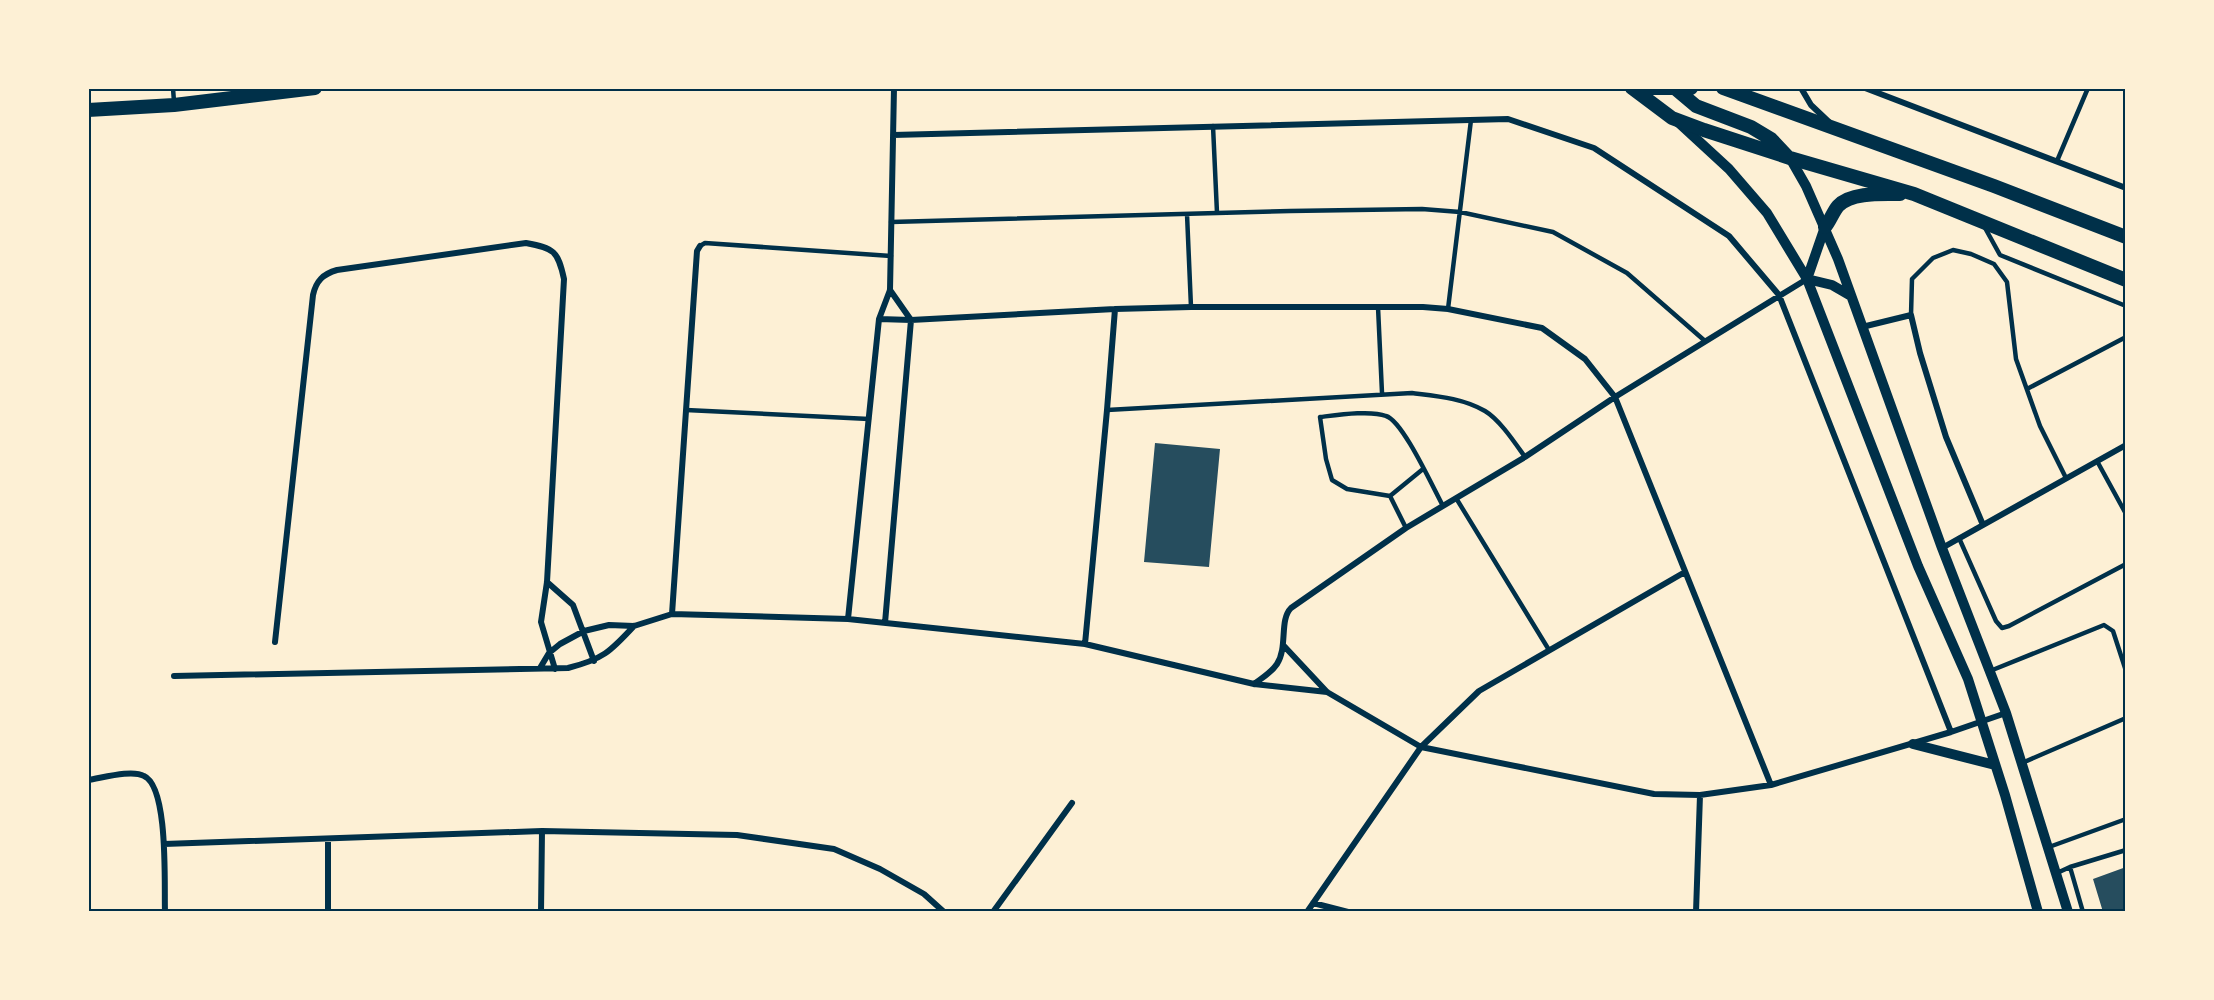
<svg xmlns="http://www.w3.org/2000/svg" width="2214" height="1000" font-family="'Fira Sans',sans-serif">
<rect width="100%" height="100%" fill="#fdf0d5"/>
<path fill="#264d5e" d="M 1155,443 L 1220,449 L 1209,567 L 1144,562 Z
M 2126,867 L 2126,912 L 2103,912 L 2093,879 Z"/>
<g fill="none" stroke-linecap="round" stroke-linejoin="round">
<path stroke="#003049" stroke-width="4.5" d="M 173,88 L 174,102
M 1213,126 L 1217,213
M 2057,161 L 2088,88
M 1187,214 L 1191,307
M 891,222 L 1290,211 L 1422,209 L 1460,212 L 1553,232 L 1627,273 L 1705,341
M 1984,226 L 2000,255 L 2126,306
M 700,246 L 705,243 L 891,256
M 1378,307 L 1382,393
M 1448,309 L 1471,120
M 1911,315 L 1912,279 L 1933,258 L 1953,250 L 1971,254 L 1994,264 L 2007,282 L 2016,359 L 2040,426 L 2066,478
M 2027,389 L 2126,337
M 686,410 L 869,419
M 1107,410 L 1412,393 C 1436,396 1463,398 1485,411 C 1500,420 1515,443 1525,457
M 2097,461 L 2126,514
M 1390,496 L 1423,469
M 1456,498 L 1549,650
M 1406,528 L 1390,496 L 1347,489 L 1332,480 L 1326,459 L 1320,417 C 1337,415 1371,410 1386,416 C 1403,421 1433,488 1443,506
M 1959,538 L 1996,621 L 2002,628 L 2009,626 L 2126,564
M 1990,671 L 2104,625 L 2113,631 L 2126,671
M 2022,763 L 2126,718
M 2049,847 L 2126,819
M 2070,867 L 2083,912
M 2057,873 L 2070,867 L 2126,850"/>
<path stroke="#003049" stroke-width="6" d="M 1801,88 L 1811,105 L 1829,122
M 1865,88 L 2126,188
M 893,135 L 1508,119 L 1594,148 L 1729,236 L 1779,295 L 1951,732
M 879,319 L 911,320 L 1115,309 L 1191,307 L 1423,307 L 1448,309 L 1542,328 L 1585,359 L 1615,397 L 1771,785
M 1862,327 L 1911,315 L 1920,353 L 1946,437 L 1983,525
M 1942,548 L 2126,445
M 547,582 L 573,605 L 594,661
M 672,614 L 697,251 L 700,246
M 848,619 L 879,319 L 890,290 L 894,88
M 885,623 L 911,320 L 890,290
M 275,642 L 313,295 C 316,281 323,274 337,270 L 526,243 C 554,248 558,251 564,279 L 547,582 L 541,622 L 555,669
M 1085,644 L 1107,410 L 1115,309
M 1284,646 L 1327,692 L 1421,747 L 1654,794 L 1700,795 L 1771,785 L 1951,732 L 2006,713
M 540,668 L 549,653 L 560,644 L 584,631 L 609,625 L 634,626 L 672,614 L 848,619 L 1085,644 L 1254,684 L 1327,692
M 174,676 L 568,668 C 603,659 610,652 634,626
M 1254,684 C 1262,678 1271,673 1277,664 C 1288,647 1279,620 1291,608 L 1406,528 L 1525,457 L 1615,397 L 1807,279
M 88,780 C 102,778 132,769 144,776 C 169,787 164,886 165,912
M 328,839 L 328,912
M 164,844 L 542,831 L 737,835 L 834,849 L 880,869 L 924,894 L 944,912
M 1313,903 L 1348,912
M 541,912 L 542,831
M 993,912 L 1072,803
M 1307,912 L 1421,747 L 1479,691 L 1685,572
M 1696,912 L 1700,795"/>
<path stroke="#003049" stroke-width="10" d="M 1678,122 L 1729,169 L 1767,213 L 1807,279 L 1918,566 L 1968,679 L 2005,795 L 2038,912
M 1790,158 L 1806,186 L 1838,259 L 1942,548 L 2006,713 L 2068,912
M 1807,279 L 1825,227
M 1807,279 L 1832,285 L 1851,296
M 1913,744 L 1995,765"/>
<path stroke="#003049" stroke-width="14" d="M 1632,88 L 1672,118 L 1704,130 L 1790,158 L 1914,194 L 2126,280
M 1649,88 L 1691,88
M 1723,88 L 1994,186 L 2126,237
M 1677,90 L 1696,106 L 1751,127 L 1771,139 L 1787,156
M 88,110 L 174,105 L 315,88
M 1825,227 C 1830,221 1833,212 1838,206 C 1851,192 1882,194 1900,194"/>
</g>
<rect width="2214" height="1000" fill="none" stroke="#fdf0d5" stroke-width="180"/>
<rect x="90" y="90" width="2034" height="820" fill="none" stroke="#003049" stroke-width="2"/>
</svg>
